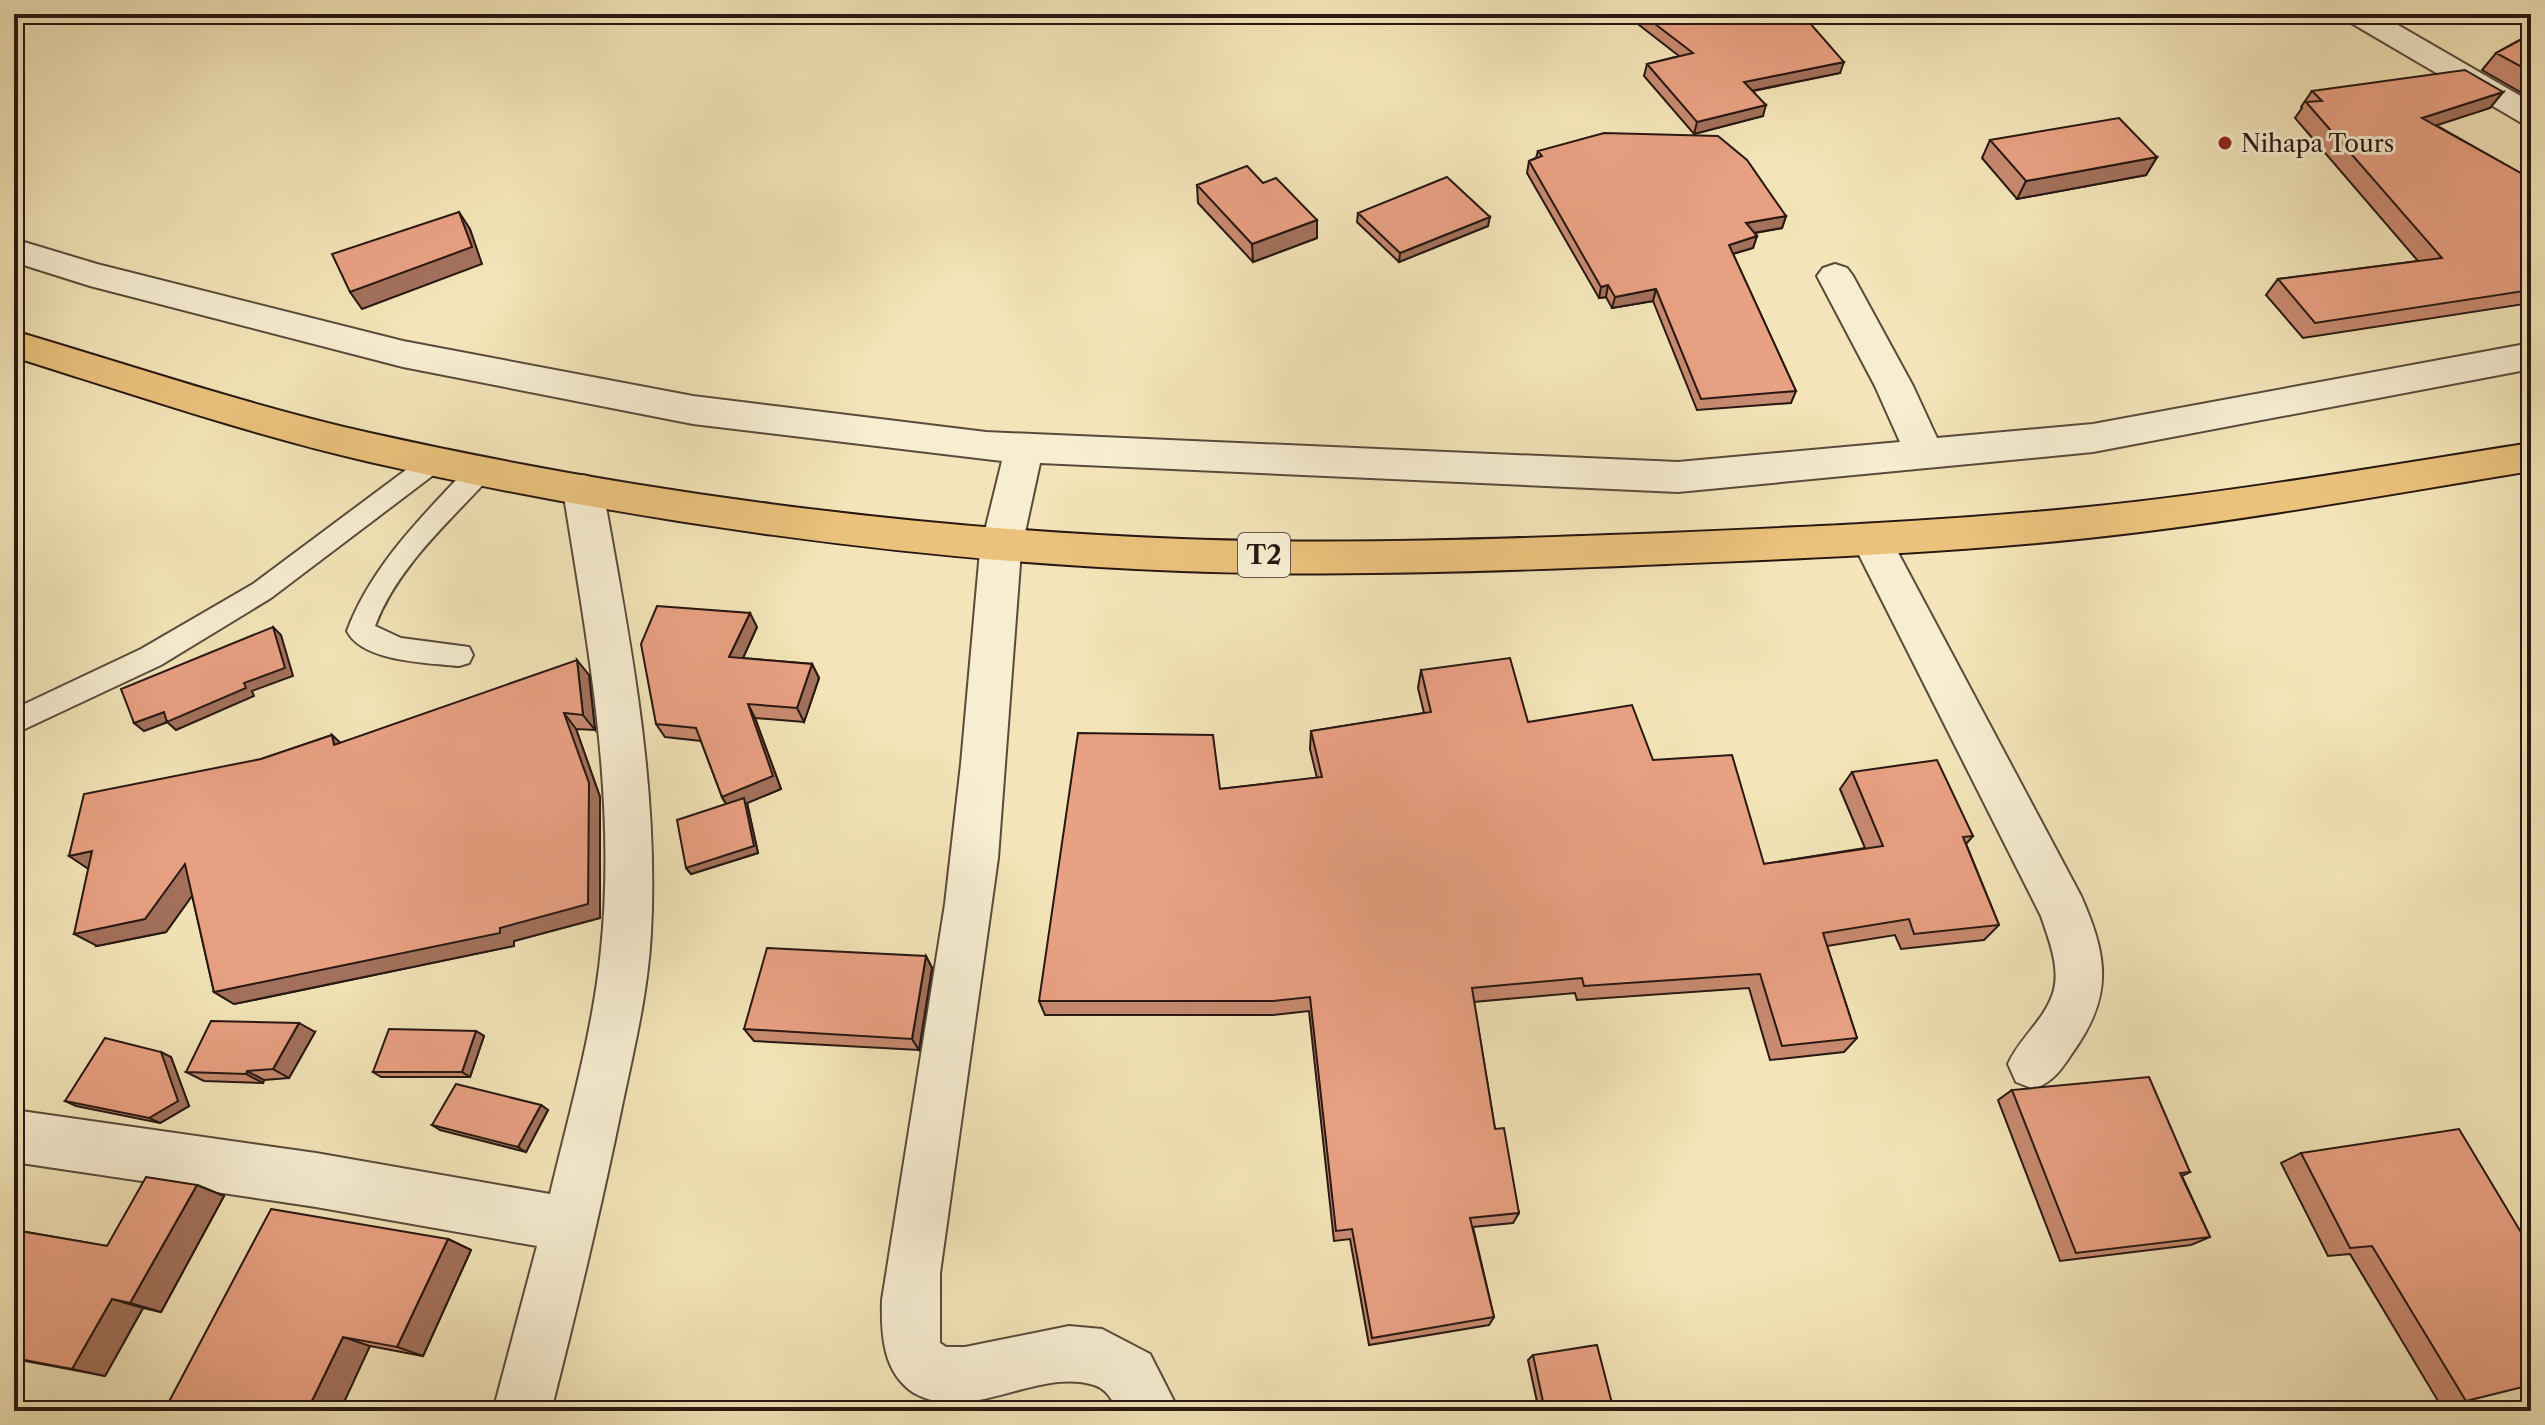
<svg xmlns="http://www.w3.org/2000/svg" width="2545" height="1425" font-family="'Libre Caslon Text',serif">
<rect width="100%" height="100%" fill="#f3e5b9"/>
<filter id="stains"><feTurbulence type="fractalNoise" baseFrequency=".0025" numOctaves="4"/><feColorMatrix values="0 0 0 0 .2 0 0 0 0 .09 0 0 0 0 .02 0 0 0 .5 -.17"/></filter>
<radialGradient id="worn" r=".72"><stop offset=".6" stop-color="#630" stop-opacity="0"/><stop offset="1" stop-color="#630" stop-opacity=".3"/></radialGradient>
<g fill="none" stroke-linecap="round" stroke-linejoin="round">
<g stroke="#5a4a3c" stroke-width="4">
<path id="lane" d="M 435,452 L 444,455 L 447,461 L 444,467 L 271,598 L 161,665 L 14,734 L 14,709 L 141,649 L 253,584 L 426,455 Z
M 481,461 L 490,463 L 493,470 L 490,477 C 449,522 397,567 375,626 L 401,638 L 469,647 L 473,655 L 469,663 L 459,666 C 429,663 362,662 347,631 C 372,564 424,515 472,463 Z"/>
</g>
<g stroke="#5a4a3c" stroke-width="4">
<path id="street" d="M 14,14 L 32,14 L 25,22 L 14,25 Z
M 2073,14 L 2129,14 L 2125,20 C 2109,24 2093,24 2077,20 Z
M 2342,14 L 2379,14 L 2531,102 L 2531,125 L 2520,122 L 2346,20 Z
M 14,239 L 97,264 L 403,341 L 693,396 L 986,432 L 1678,462 L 1900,442 L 1875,386 L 1817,276 L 1823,268 L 1835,264 L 1847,268 L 1853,276 L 1913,386 L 1937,438 L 2093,424 L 2531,343 L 2531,369 L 2093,452 L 1678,492 L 1040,463 L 1021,551 L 998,858 L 940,1273 L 940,1343 L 946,1347 L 965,1347 L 1069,1326 L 1102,1329 L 1150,1354 L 1179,1411 L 1118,1411 C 1112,1400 1107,1389 1094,1385 C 1036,1367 971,1425 914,1393 C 883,1373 881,1335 882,1300 L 945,904 L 961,764 L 980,551 L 1002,461 L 693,424 L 403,367 L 90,286 L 14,262 Z
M 583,475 L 597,479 L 603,490 C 629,636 659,784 651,933 C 648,992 634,1049 622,1106 C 601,1209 577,1309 551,1411 L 493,1411 L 537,1246 L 316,1207 L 14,1162 L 14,1110 L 316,1153 L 550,1194 C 569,1114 593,1032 601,950 C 617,796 587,641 563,490 L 569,479 Z
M 1872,525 L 1886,530 L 2081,896 C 2108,957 2113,996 2073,1052 C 2061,1070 2054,1081 2034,1089 L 2016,1082 L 2008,1064 C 2019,1039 2043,1021 2052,996 C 2062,971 2049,940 2041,916 L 1852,541 L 1858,530 Z"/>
</g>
<g stroke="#271712" stroke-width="4">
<path id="highway" d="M 14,331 C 133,366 250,406 370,433 C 633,492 912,529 1181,539 C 1343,545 1505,539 1667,533 C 1808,527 1948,521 2088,507 C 2237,492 2384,466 2531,443 L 2531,471 C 2384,495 2237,522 2088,538 C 1948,553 1807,558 1667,564 C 1505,571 1343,577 1181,571 C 913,561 631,521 370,462 C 249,434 132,394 14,357 Z"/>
</g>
<use href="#lane" fill="#f7eed2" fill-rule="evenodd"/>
<use href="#street" fill="#f7eed2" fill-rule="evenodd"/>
<use href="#highway" fill="#eac27c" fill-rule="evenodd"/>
</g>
<path fill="#c88a71" stroke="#271712" stroke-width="2" d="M 1625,14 L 1802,14 L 1840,73 L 1753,91 L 1763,116 L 1694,134 L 1644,76 L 1647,64 L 1679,56 Z
M 2531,34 L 2531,95 L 2527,96 L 2482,70 L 2496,53 Z
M 2312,91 L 2503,92 L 2490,108 L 2436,125 L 2526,176 L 2531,174 L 2531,303 L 2303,338 L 2266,295 L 2278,279 L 2418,261 L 2295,118 L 2302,108 L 2301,107 Z
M 1990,140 L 2157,157 L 2146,175 L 2017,199 L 1982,158 Z
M 1538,151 L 1786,216 L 1782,228 L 1755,233 L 1757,236 L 1753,248 L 1733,254 L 1796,391 L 1791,403 L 1697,410 L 1653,301 L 1612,308 L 1606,297 L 1599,298 L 1527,173 L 1529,161 L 1536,158 Z
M 1263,183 L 1317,220 L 1317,238 L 1253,262 L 1198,203 L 1197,185 Z
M 1358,213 L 1488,226 L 1399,262 L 1357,222 Z
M 757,627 L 743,658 L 812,664 L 819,678 L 804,722 L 755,718 L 781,789 L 747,803 L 758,853 L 691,874 L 686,868 L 726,804 L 722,797 L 701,741 L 665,737 L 656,724 Z
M 1421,670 L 1528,722 L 1653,760 L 1764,864 L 1865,848 L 1840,789 L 1852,772 L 1973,836 L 1966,844 L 1999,925 L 1984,940 L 1901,949 L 1895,935 L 1827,946 L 1857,1038 L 1844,1052 L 1770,1060 L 1749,988 L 1577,1000 L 1575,993 L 1474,1002 L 1495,1129 L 1519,1213 L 1513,1223 L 1473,1227 L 1494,1317 L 1489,1325 L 1369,1345 L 1350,1239 L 1334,1241 L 1309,1011 L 1273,1015 L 1045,1015 L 1039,1001 L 1220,789 L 1317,778 L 1310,749 L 1311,731 L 1424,713 L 1418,688 Z
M 589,675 L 595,730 L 576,729 L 600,797 L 600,918 L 514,941 L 514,946 L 234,1004 L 214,992 L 192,895 L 166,932 L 97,946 L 261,759 L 332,735 L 340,743 Z
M 926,956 L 932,968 L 919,1050 L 754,1041 L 744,1029 Z
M 476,1031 L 484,1036 L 470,1077 L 381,1077 L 373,1072 Z
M 315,1032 L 289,1078 L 264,1080 L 263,1083 L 204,1081 L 186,1072 Z
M 171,1057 L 189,1106 L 160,1123 L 76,1106 L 65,1101 Z
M 2012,1090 L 2190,1172 L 2182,1176 L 2210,1237 L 2191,1245 L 2060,1261 L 1998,1100 Z
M 541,1105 L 548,1110 L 526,1152 L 440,1130 L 432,1125 Z
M 2301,1153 L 2531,1249 L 2466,1401 L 2441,1406 L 2350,1254 L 2328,1256 L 2281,1163 Z
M 197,1185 L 224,1196 L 161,1312 L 143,1308 L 105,1376 L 14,1359 L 14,1230 L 107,1246 Z
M 448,1239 L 471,1250 L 423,1356 L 370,1346 L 164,1411 Z
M 1533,1355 L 1614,1411 L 1539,1411 L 1528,1360 Z"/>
<path fill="#a3715c" stroke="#271712" stroke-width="2" d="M 1844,62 L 1840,73 L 1741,93 L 1744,82 Z
M 2503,92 L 2490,108 L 2410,134 L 2422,118 Z
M 1766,105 L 1763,116 L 1694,134 L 1697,122 Z
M 2157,157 L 2146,175 L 2017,199 L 2026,181 Z
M 459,212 L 470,229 L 482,264 L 362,309 L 350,292 Z
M 1786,216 L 1782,228 L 1742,235 L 1746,223 Z
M 1490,217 L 1488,226 L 1399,262 L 1400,253 Z
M 1317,220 L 1317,238 L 1253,262 L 1252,244 Z
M 1757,236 L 1753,248 L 1725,256 L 1729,245 Z
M 1608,285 L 1606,297 L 1599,298 L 1601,287 Z
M 1656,289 L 1653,301 L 1612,308 L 1615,297 Z
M 750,613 L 757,627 L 737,671 L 729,657 Z
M 273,627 L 281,635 L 293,676 L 252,691 L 254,696 L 176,730 L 167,722 L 168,722 L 144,731 L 134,723 L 244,683 Z
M 577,660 L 589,675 L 595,730 L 583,715 Z
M 812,664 L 819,678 L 804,722 L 797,708 Z
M 748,704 L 755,718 L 781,789 L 747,803 L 758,853 L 691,874 L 686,868 L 730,810 L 722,797 Z
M 564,713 L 576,729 L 600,797 L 600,918 L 514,941 L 514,946 L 234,1004 L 214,992 L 500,928 Z
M 332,735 L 348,750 L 334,745 Z
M 92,851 L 90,870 L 69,856 Z
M 185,864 L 205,878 L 166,932 L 97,946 L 74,934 Z
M 926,956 L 932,968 L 919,1050 L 912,1039 Z
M 299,1023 L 315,1032 L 289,1078 L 273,1069 Z
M 476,1031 L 484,1036 L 470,1077 L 462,1072 Z
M 161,1052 L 171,1057 L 189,1106 L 160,1123 L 149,1118 Z
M 247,1071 L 264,1080 L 263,1083 L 246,1074 Z
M 541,1105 L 548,1110 L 526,1152 L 518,1147 Z
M 197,1185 L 224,1196 L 161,1312 L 130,1303 Z
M 448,1239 L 471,1250 L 423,1356 L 397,1347 Z
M 112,1299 L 143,1308 L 105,1376 L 72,1369 Z
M 343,1337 L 370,1346 L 340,1411 L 307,1411 Z"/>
<path fill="#e9a183" stroke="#271712" stroke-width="2" d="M 1642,14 L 1802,14 L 1844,62 L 1744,82 L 1766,105 L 1697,122 L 1647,64 L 1693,53 Z
M 2531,34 L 2531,72 L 2496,53 Z
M 2465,70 L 2503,92 L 2422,118 L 2526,176 L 2531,174 L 2531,290 L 2315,323 L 2278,279 L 2442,258 L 2306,102 L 2322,101 L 2312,91 Z
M 2119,118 L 2157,157 L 2026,181 L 1990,140 Z
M 1604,133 L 1718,136 L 1747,160 L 1786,216 L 1746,223 L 1757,236 L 1729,245 L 1796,391 L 1701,399 L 1656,289 L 1615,297 L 1608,285 L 1601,287 L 1529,161 L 1542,156 L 1538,151 Z
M 1247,166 L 1263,183 L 1276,178 L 1317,220 L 1252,244 L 1197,185 Z
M 1447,177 L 1490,217 L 1400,253 L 1358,213 Z
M 459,212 L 472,247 L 350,292 L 332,254 Z
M 657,606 L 750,613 L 729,657 L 812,664 L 797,708 L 748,704 L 773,776 L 722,797 L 696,728 L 656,724 L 641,644 Z
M 273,627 L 285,668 L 244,683 L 246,688 L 167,722 L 164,712 L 134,723 L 121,689 Z
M 1510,658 L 1528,722 L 1632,705 L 1653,760 L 1732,755 L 1764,864 L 1883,846 L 1852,772 L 1937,760 L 1973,836 L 1963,837 L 1999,925 L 1914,934 L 1909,919 L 1823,933 L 1857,1038 L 1782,1046 L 1760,974 L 1584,986 L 1582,978 L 1472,988 L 1495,1129 L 1504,1128 L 1519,1213 L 1470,1218 L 1494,1317 L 1372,1338 L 1352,1229 L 1336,1231 L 1310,997 L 1273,1001 L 1039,1001 L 1078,733 L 1213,735 L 1220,789 L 1322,777 L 1311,731 L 1431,712 L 1421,670 Z
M 577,660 L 583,715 L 564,713 L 589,783 L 588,904 L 500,928 L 500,933 L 214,992 L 185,864 L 145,919 L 74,934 L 92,851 L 69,856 L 84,794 L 261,759 L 332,735 L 334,745 Z
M 744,798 L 754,846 L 686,868 L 677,820 Z
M 767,948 L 926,956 L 912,1039 L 744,1029 Z
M 211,1021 L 299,1023 L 273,1069 L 247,1071 L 246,1074 L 186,1072 Z
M 389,1029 L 476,1031 L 462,1072 L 373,1072 Z
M 105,1038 L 161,1052 L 178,1101 L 149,1118 L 65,1101 Z
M 2149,1077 L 2190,1172 L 2180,1173 L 2210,1237 L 2076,1253 L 2012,1090 Z
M 456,1084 L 541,1105 L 518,1147 L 432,1125 Z
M 2459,1129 L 2531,1249 L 2531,1385 L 2466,1401 L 2372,1246 L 2350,1248 L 2301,1153 Z
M 146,1177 L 197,1185 L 130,1303 L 112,1299 L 72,1369 L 14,1358 L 14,1230 L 107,1246 Z
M 271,1209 L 448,1239 L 397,1347 L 343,1337 L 307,1411 L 164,1411 Z
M 1597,1345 L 1614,1411 L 1545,1411 L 1533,1355 Z"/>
<circle fill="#8f2418" stroke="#f7eed2" stroke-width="3" cx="2225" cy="143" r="8"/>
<g text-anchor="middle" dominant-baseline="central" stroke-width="6" stroke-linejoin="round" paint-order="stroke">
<g font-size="24" fill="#271712" stroke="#f7eed2" text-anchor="start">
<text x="2241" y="143">Nihapa Tours</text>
</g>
<rect fill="#f7eed2" stroke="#65584c" stroke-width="2" x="1238" y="533" width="52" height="44" rx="6"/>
<g font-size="26" font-weight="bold" fill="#271712">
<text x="1264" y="555">T2</text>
</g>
</g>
<rect width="2545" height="1425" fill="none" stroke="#f3e5b9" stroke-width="48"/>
<rect x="16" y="16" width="2513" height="1393" fill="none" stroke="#271712" stroke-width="4"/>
<rect x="24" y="24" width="2497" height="1377" fill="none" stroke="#271712" stroke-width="2"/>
<rect width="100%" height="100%" filter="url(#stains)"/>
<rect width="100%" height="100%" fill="url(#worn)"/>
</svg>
